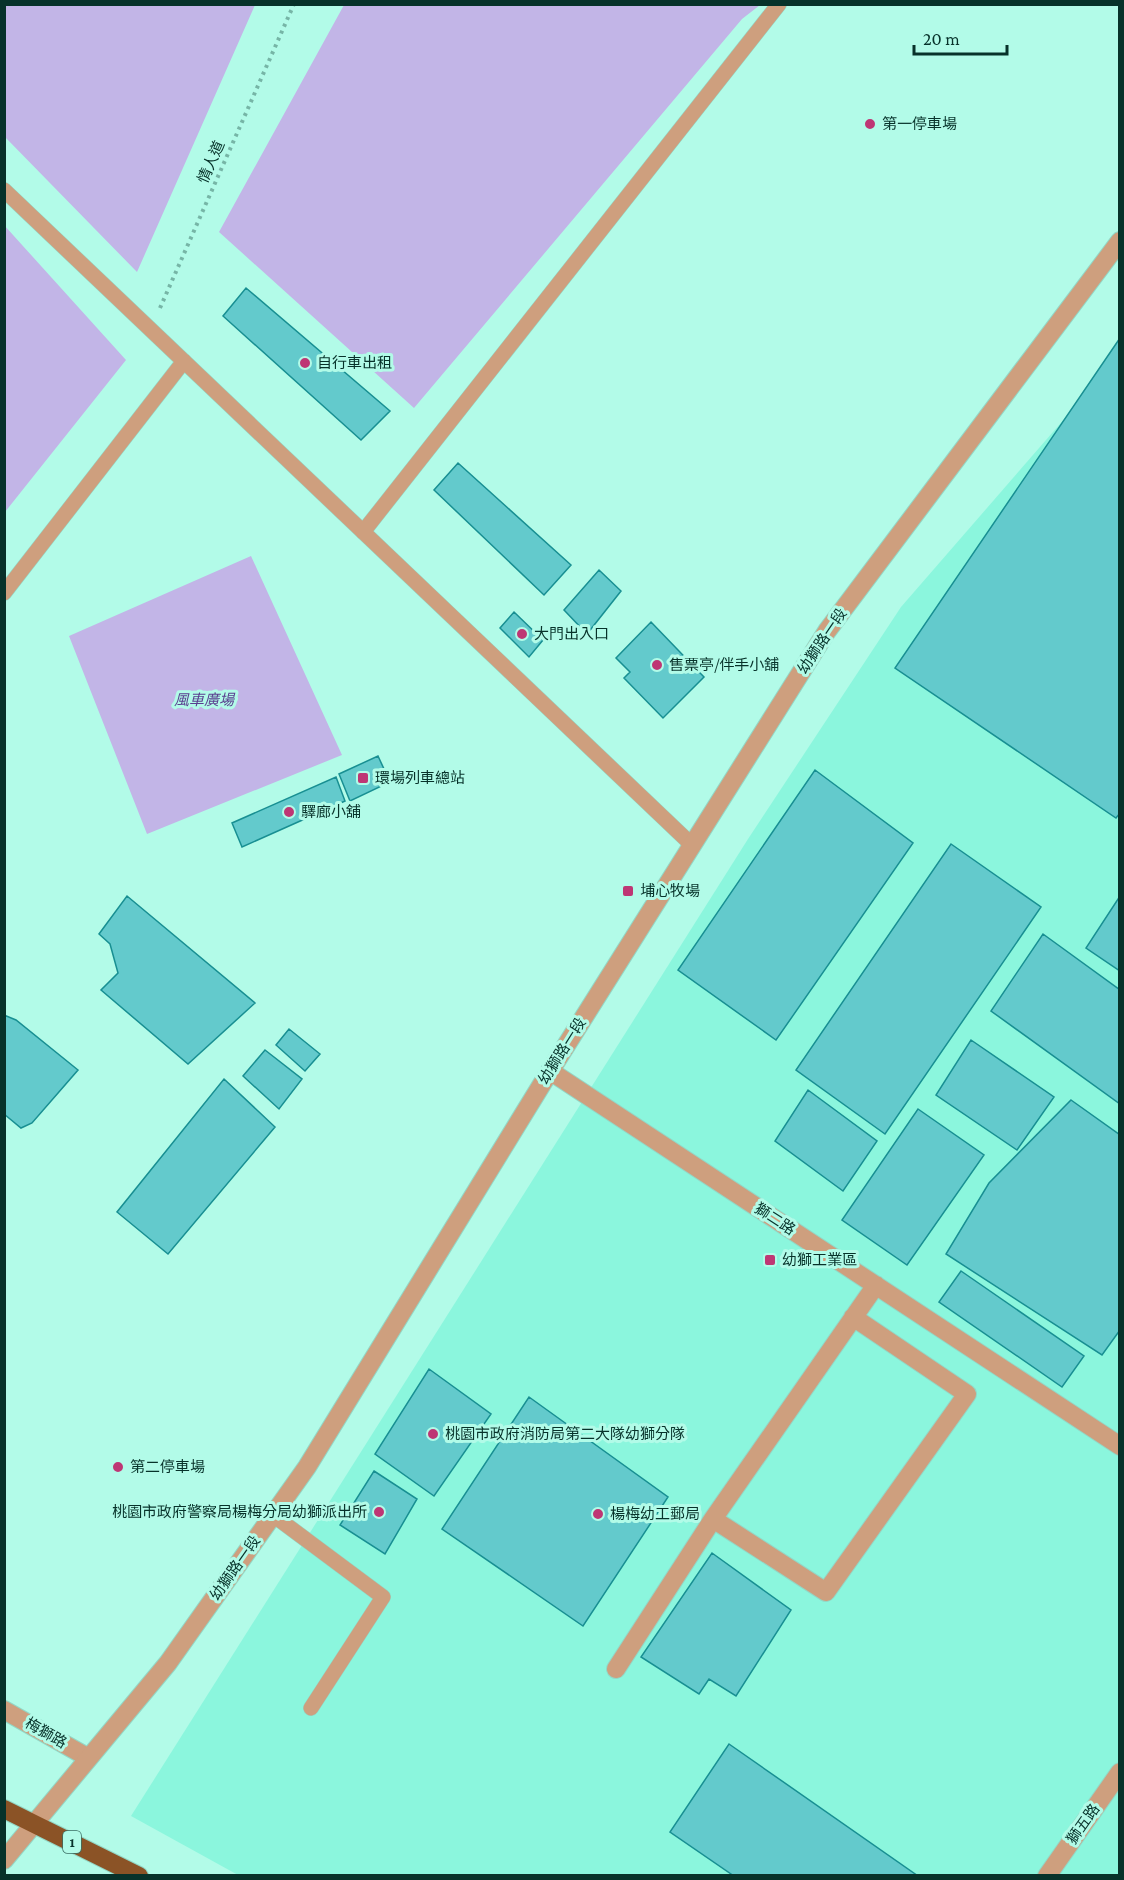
<svg xmlns="http://www.w3.org/2000/svg" width="1124" height="1880" font-family="'Crimson Pro','Noto Sans TC',serif">
<rect width="100%" height="100%" fill="#b2fbe8"/>
<path fill="#8bf6dd" d="M 1119,356 L 1119,1875 L 238,1875 L 131,1816 L 748,839 L 901,607 Z"/>
<path fill="#c2b5e7" d="M 4,5 L 255,5 L 137,272 L 5,137 Z
M 344,5 L 344,4 L 760,5 L 742,19 L 414,408 L 219,232 Z
M 4,225 L 126,360 L 5,512 L 4,512 Z
M 251,556 L 342,755 L 147,834 L 69,636 Z"/>
<path fill="#63cacc" stroke="#188f92" stroke-width="1.5" d="M 246,288 L 390,411 L 361,440 L 223,316 Z
M 1120,338 L 1120,813 L 1116,818 L 895,668 Z
M 458,463 L 571,565 L 544,595 L 434,490 Z
M 599,570 L 621,591 L 587,634 L 564,610 Z
M 514,612 L 543,640 L 529,657 L 500,628 Z
M 651,622 L 704,677 L 663,718 L 624,678 L 630,672 L 616,658 Z
M 378,756 L 390,782 L 350,801 L 339,774 Z
M 815,770 L 913,843 L 776,1040 L 678,970 Z
M 336,777 L 345,801 L 242,847 L 232,823 Z
M 951,844 L 1041,907 L 885,1134 L 796,1070 Z
M 127,896 L 255,1003 L 188,1064 L 101,990 L 118,973 L 110,944 L 99,934 Z
M 1120,896 L 1120,971 L 1086,948 Z
M 1043,934 L 1120,990 L 1120,1104 L 991,1011 Z
M 4,1015 L 16,1020 L 78,1070 L 32,1123 L 21,1128 L 4,1114 Z
M 289,1029 L 320,1054 L 305,1071 L 276,1045 Z
M 971,1040 L 1054,1097 L 1017,1150 L 936,1095 Z
M 265,1050 L 302,1079 L 279,1109 L 243,1076 Z
M 224,1079 L 275,1127 L 168,1254 L 117,1212 Z
M 808,1090 L 877,1141 L 843,1191 L 775,1141 Z
M 1071,1100 L 1120,1135 L 1120,1330 L 1102,1355 L 946,1254 L 989,1183 Z
M 918,1109 L 984,1155 L 907,1265 L 842,1220 Z
M 961,1271 L 1084,1356 L 1062,1387 L 939,1302 Z
M 429,1369 L 491,1414 L 434,1496 L 375,1454 Z
M 529,1397 L 668,1497 L 583,1626 L 442,1529 Z
M 374,1471 L 417,1499 L 385,1554 L 340,1525 Z
M 712,1553 L 791,1610 L 736,1696 L 709,1679 L 699,1694 L 641,1657 Z
M 729,1744 L 918,1876 L 734,1876 L 670,1832 Z"/>
<g fill="none" stroke-linecap="round" stroke-linejoin="round">
<g stroke="#93d7c6" stroke-width="16">
<path id="service" d="M 4,190 L 692,845
M 363,532 L 779,4
M 4,593 L 184,361
M 273,1515 L 383,1597 L 311,1708"/>
</g>
<g stroke="#93d7c6" stroke-width="20">
<path id="minor" d="M 550,1071 L 1120,1446
M 713,1519 L 826,1592 L 967,1394 L 853,1317
M 616,1669 L 713,1519 L 876,1285
M 4,1710 L 87,1757
M 1047,1876 L 1120,1772"/>
</g>
<g stroke="#93d7c6" stroke-width="20">
<path id="tertiary" d="M 4,1860 L 168,1663 L 307,1467 L 550,1071 L 827,631 L 1120,241"/>
</g>
<g stroke="#93d7c6" stroke-width="20">
<path id="motorway" d="M 4,1809 L 139,1876"/>
</g>
<path stroke="#76b5a6" stroke-width="4" stroke-dasharray="3 4.5" stroke-linecap="butt" d="M 160,308 L 294,4"/>
<use href="#service" stroke="#ce9f7e" stroke-width="15"/>
<use href="#minor" stroke="#ce9f7e" stroke-width="18"/>
<use href="#tertiary" stroke="#ce9f7e" stroke-width="18"/>
<use href="#motorway" stroke="#8b5326" stroke-width="18"/>
</g>
<g fill="#be3674" stroke="#b2fbe8" stroke-width="2">
<circle cx="870" cy="124" r="6"/>
<circle cx="305" cy="363" r="6"/>
<circle cx="522" cy="634" r="6"/>
<circle cx="657" cy="665" r="6"/>
<rect x="357" y="772" width="12" height="12" rx="3"/>
<circle cx="289" cy="812" r="6"/>
<rect x="622" y="885" width="12" height="12" rx="3"/>
<rect x="764" y="1254" width="12" height="12" rx="3"/>
<circle cx="433" cy="1434" r="6"/>
<circle cx="118" cy="1467" r="6"/>
<circle cx="379" cy="1512" r="6"/>
<circle cx="598" cy="1514" r="6"/>
</g>
<g text-anchor="middle" dominant-baseline="central" stroke-width="6" stroke-linejoin="round" paint-order="stroke">
<rect fill="#b2fbe8" stroke="#3a6e63" stroke-width="1.5" x="63" y="1831" width="18" height="22" rx="4.5"/>
<g font-size="14" font-weight="bold" fill="#07322a">
<text x="72" y="1842">1</text>
</g>
<g font-size="15" fill="#07322a" stroke="#b2fbe8" text-anchor="start">
<text x="882" y="124">第一停車場</text>
<text x="317" y="363">自行車出租</text>
<text x="534" y="634">大門出入口</text>
<text x="669" y="665">售票亭/伴手小舖</text>
<text x="375" y="778">環場列車總站</text>
<text x="301" y="812">驛廊小舖</text>
<text x="640" y="891">埔心牧場</text>
<text x="782" y="1260">幼獅工業區</text>
<text x="445" y="1434">桃園市政府消防局第二大隊幼獅分隊</text>
<text x="130" y="1467">第二停車場</text>
<text x="367" y="1512" text-anchor="end">桃園市政府警察局楊梅分局幼獅派出所</text>
<text x="610" y="1514">楊梅幼工郵局</text>
</g>
<g font-size="15" fill="#07322a" stroke="#b2fbe8">
<text transform="translate(211 162) rotate(-66)">情人道</text>
<text transform="translate(822 641) rotate(-56)">幼獅路一段</text>
<text transform="translate(562 1051) rotate(-58)">幼獅路一段</text>
<text transform="translate(775 1219) rotate(33)">獅二路</text>
<text transform="translate(235 1568) rotate(-55)">幼獅路一段</text>
<text transform="translate(46 1733) rotate(30)">梅獅路</text>
<text transform="translate(1083 1824) rotate(-55)">獅五路</text>
</g>
<g font-size="15" font-style="italic" fill="#5a3e8f" stroke="#b2fbe8">
<text x="204" y="700">風車廣場</text>
</g>
</g>
<rect width="1124" height="1880" fill="none" stroke="#07322a" stroke-width="12"/>
<path d="M914 45v9h93v-9" fill="none" stroke="#07322a" stroke-width="3"/>
<text x="923" y="45" font-size="18" fill="#07322a" stroke="#b2fbe8" stroke-width="4.5" paint-order="stroke">20 m</text>
</svg>
